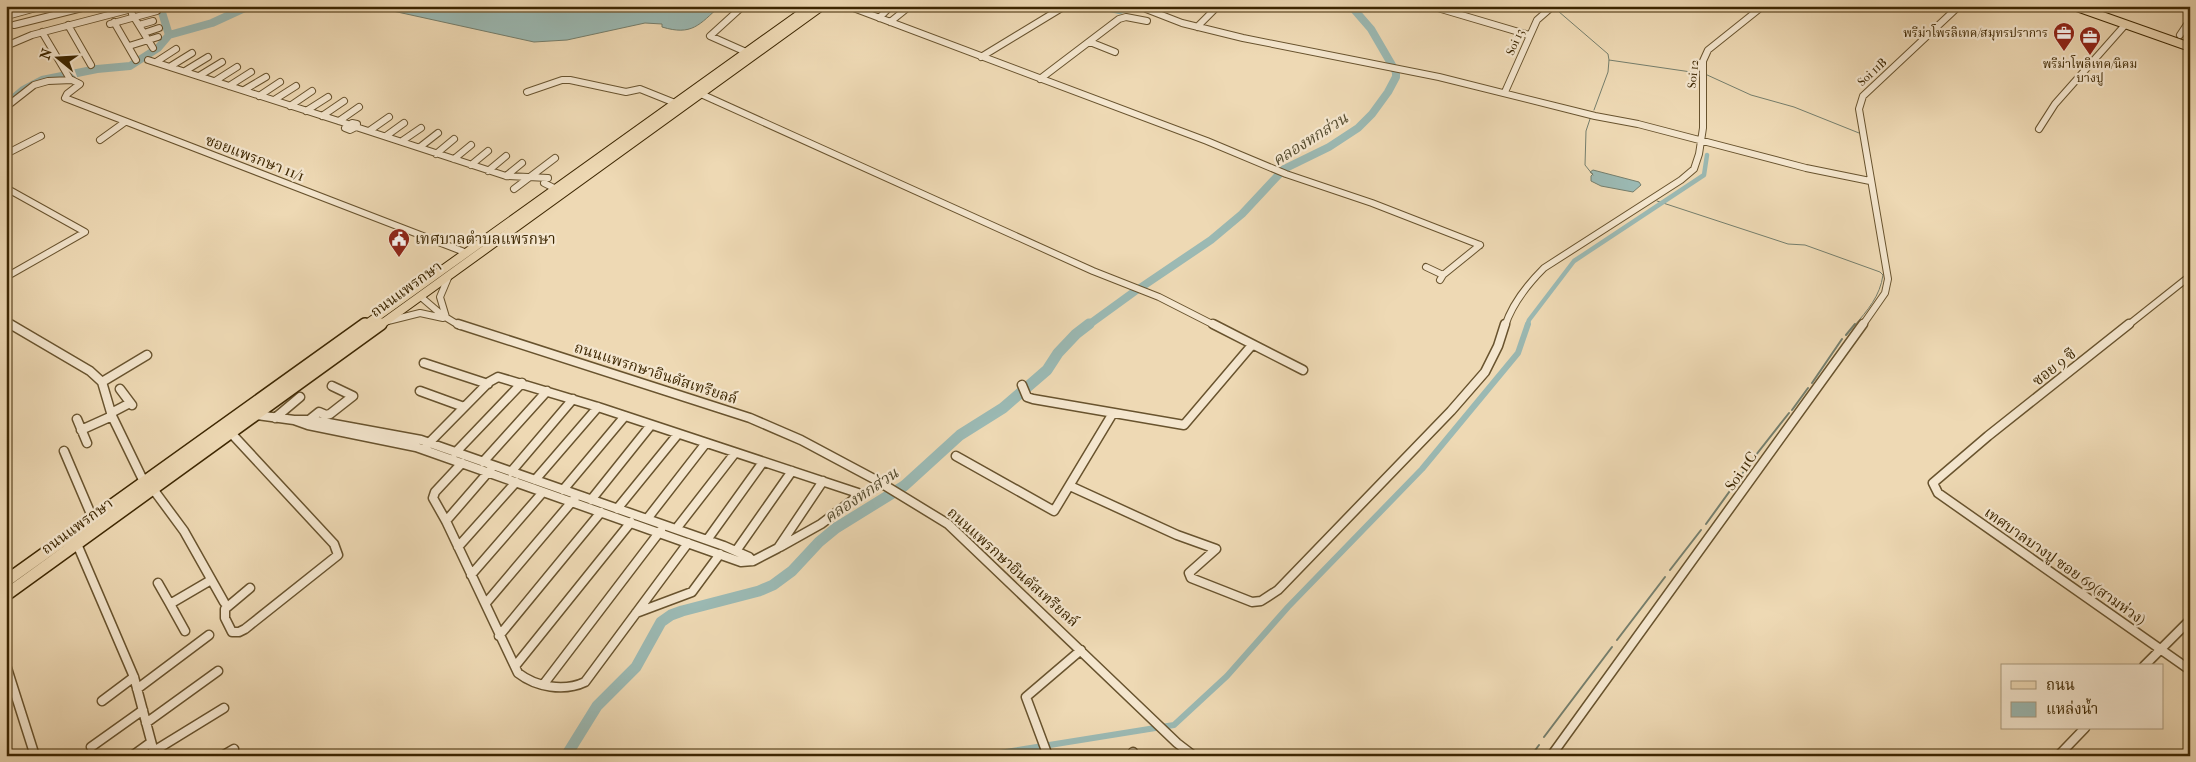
<svg xmlns="http://www.w3.org/2000/svg" width="2196" height="762" font-family="'IM FELL French Canon','Noto Serif Thai',serif">
<rect width="100%" height="100%" fill="#eed9b4"/>
<filter id="stains"><feTurbulence type="fractalNoise" baseFrequency=".004" numOctaves="4"/><feColorMatrix values="0 0 0 0 .2 0 0 0 0 .09 0 0 0 0 .02 0 0 0 .5 -.17"/></filter>
<radialGradient id="worn" r=".72"><stop offset=".6" stop-color="#630" stop-opacity="0"/><stop offset="1" stop-color="#630" stop-opacity=".3"/></radialGradient>
<path fill="#9bb9b3" stroke="#757e6c" d="M 370,6 L 720,6 C 699,25 692,36 662,27 L 662,24 L 645,23 L 567,40 L 534,42 Z
M 1593,170 L 1639,182 L 1641,185 L 1633,192 L 1601,186 L 1591,181 L 1591,176 L 1593,174 L 1590,172 Z"/>
<g fill="none" stroke-linecap="round" stroke-linejoin="round">
<path stroke="#757e6c" stroke-width="1" d="M 1558,11 L 1608,54 L 1609,60
M 1705,74 L 1751,95 L 1794,107 L 1859,133
M 1594,110 L 1608,72 L 1609,60 L 1698,73
M 1591,116 L 1586,131 L 1585,165 L 1593,175
M 1657,201 L 1788,244 L 1805,245 L 1880,272 L 1883,275 C 1880,296 1868,310 1854,326"/>
<path stroke="#757e6c" stroke-width="2" d="M 1846,335 L 1855,324
M 1812,383 L 1842,339
M 1792,410 L 1808,388
M 1752,460 L 1789,413
M 1706,524 L 1745,470
M 1670,570 L 1701,530
M 1617,640 L 1665,577
M 1544,737 L 1612,647
M 1531,756 L 1539,745"/>
<path stroke="#9bb9b3" stroke-width="4.5" d="M 1094,6 L 1120,12 L 1137,6
M 1527,326 L 1529,320 L 1574,261 L 1704,175 L 1707,155"/>
<path stroke="#9bb9b3" stroke-width="6" d="M 981,756 L 1174,725 L 1227,676 L 1288,607 L 1422,469 L 1518,353 L 1528,324"/>
<path stroke="#9bb9b3" stroke-width="8" d="M 160,6 L 169,35
M 9,102 L 23,90 L 42,80 L 97,69 L 130,66 L 158,48 L 169,35 L 212,23 L 249,6
M 1140,288 L 1211,240 L 1242,214 L 1284,169 L 1329,147 L 1358,128 L 1372,114 L 1388,92 L 1396,77 L 1396,72 L 1371,29 L 1351,6
M 1087,326 L 1138,289"/>
<path stroke="#9bb9b3" stroke-width="11" d="M 566,756 L 597,706 L 636,667 L 661,622 L 671,615 L 682,611 L 759,591 L 773,585 L 792,571 L 819,542 L 836,528 L 904,486 L 960,435 L 1003,408 L 1047,370 L 1058,353 L 1076,334 L 1089,324"/>
<g stroke="#68532e" stroke-width="8">
<path id="minor-far1" d="M 743,6 L 710,36 L 746,52
M 848,6 L 1207,141 L 1286,174 L 1372,203 L 1480,245
M 1431,6 L 1529,35
M 1146,9 L 1182,23 L 1243,38 L 1439,77 L 1595,116 L 1638,124 L 1806,168 L 1870,181
M 132,14 L 153,48
M 7,16 L 43,6
M 879,18 L 891,6
M 114,22 L 136,60
M 890,22 L 910,6
M 110,24 L 157,11
M 14,25 L 90,6
M 68,25 L 91,65
M 139,25 L 153,21
M 1197,27 L 1218,6
M 42,32 L 70,79 L 80,84 L 67,94 L 65,98 L 467,253
M 144,33 L 159,28
M 2180,35 L 2190,20
M 1090,42 L 1115,52
M 6,46 L 32,35 L 143,6
M 129,46 L 158,37
M 981,57 L 1065,6
M 148,60 L 348,124
M 156,62 L 176,49
M 171,66 L 192,53
M 185,71 L 208,57
M 199,76 L 222,62
M 1040,79 L 1119,19 L 1126,17 L 1147,21
M 215,81 L 237,67
M 229,86 L 251,72
M 244,90 L 266,77
M 527,92 L 562,80 L 570,80 L 626,92 L 640,89 L 675,103
M 1505,92 L 1537,20 L 1553,6
M 701,94 L 1093,271 L 1159,297 L 1216,326
M 259,96 L 280,82
M 274,100 L 296,86
M 290,106 L 312,91
M 6,107 L 34,85 L 48,81 L 72,80
M 306,111 L 328,97
M 322,116 L 344,101
M 339,121 L 359,107
M 352,123 L 357,124 L 356,127 L 350,130 L 345,128 Z
M 356,127 L 506,176 L 548,178
M 2039,129 L 2055,104 L 2125,25
M 369,131 L 389,117
M 386,136 L 404,123
M 100,140 L 125,122
M 402,141 L 421,128
M 420,147 L 438,133
M 6,154 L 41,136
M 436,154 L 454,139
M 454,159 L 471,145
M 471,165 L 488,151
M 488,171 L 506,156
M 506,176 L 522,163
M 544,183 L 556,189
M 6,188 L 85,232 L 6,277
M 514,189 L 555,158
M 1426,267 L 1443,275
M 1440,280 L 1443,275 L 1480,245
M 421,297 L 442,315 L 460,326
M 446,317 L 440,297 L 448,278
M 388,321 L 420,313 L 443,318
M 6,322 L 12,326
M 1505,326 C 1512,304 1528,284 1544,268 L 1681,180 L 1694,169 L 1699,154 L 1703,128 L 1703,61 L 1708,50 L 1763,6
M 1862,326 L 1885,293 L 1888,279 L 1859,109 L 1863,96 L 1959,6
M 2127,326 L 2190,276"/>
</g>
<g stroke="#68532e" stroke-width="11">
<path id="minor" d="M 10,324 L 90,371 L 102,382 L 112,416 L 144,482
M 458,324 L 750,418 L 801,440 L 876,480 L 948,524 L 1177,743 L 1194,756
M 1213,324 L 1303,370
M 2129,324 L 1988,436 L 1933,483 L 1938,493 L 2190,670
M 424,363 L 488,384
M 102,382 L 147,355
M 1022,385 L 1027,397 L 1033,399 L 1184,425 L 1252,345
M 120,389 L 132,405
M 420,391 L 464,407
M 111,413 L 130,403
M 257,415 L 294,420 L 312,420 L 421,440 L 724,546 L 749,557 L 753,561
M 275,418 L 300,397
M 77,419 L 87,443
M 294,420 L 308,425 L 416,447 L 741,562 L 753,561 L 778,548 L 823,481
M 309,420 L 319,412 L 326,415 L 330,414 L 353,396 L 332,386
M 81,430 L 112,416
M 231,433 L 334,544 L 338,555 L 245,629 L 239,632 L 232,632 L 225,618 L 225,609 L 250,588
M 423,449 L 489,382 L 498,377 L 598,407 L 858,493 L 857,497 L 821,524 L 780,547
M 64,451 L 93,519
M 455,453 L 522,383
M 956,456 L 1054,511 L 1113,413
M 483,462 L 547,391
M 462,463 L 435,492 L 433,498 L 446,521 L 518,673 C 536,687 564,692 585,682 L 688,543
M 511,472 L 573,399
M 535,480 L 598,407
M 1070,486 L 1177,535 L 1216,549 L 1189,573 L 1191,578 L 1252,602 L 1261,601 L 1278,590 L 1451,411 L 1485,372 L 1498,346 L 1505,324
M 153,489 L 184,531 L 224,602
M 563,490 L 625,416
M 591,500 L 651,425
M 617,509 L 678,434
M 647,519 L 706,443
M 446,521 L 491,469
M 676,529 L 735,453
M 707,540 L 763,462
M 77,544 L 134,677 L 155,756
M 458,547 L 516,482
M 736,551 L 792,471
M 471,575 L 543,492
M 158,583 L 170,604
M 486,603 L 575,498
M 636,613 L 692,592 L 720,554
M 185,631 L 170,604 L 211,580
M 499,636 L 601,512
M 6,665 L 35,756
M 516,665 L 631,522
M 2144,666 L 2190,620
M 543,685 L 661,530
M 137,689 L 209,635
M 102,701 L 134,677
M 146,723 L 218,671
M 91,747 L 143,710
M 154,751 L 224,708
M 1133,752 L 1134,756
M 132,756 L 150,743
M 222,756 L 234,749
M 1048,756 L 1026,697 L 1081,650
M 1551,756 L 1863,324
M 2058,756 L 2085,728"/>
</g>
<g stroke="#3c2601" stroke-width="10">
<path id="major-far1" d="M 2074,6 L 2190,47
M 364,326 L 807,9
M 379,326 L 822,6"/>
</g>
<g stroke="#3c2601" stroke-width="14">
<path id="major" d="M 6,581 L 365,324
M 6,595 L 381,324"/>
</g>
<use href="#minor-far1" stroke="#f4e6ce" stroke-width="6"/>
<use href="#minor" stroke="#f4e6ce" stroke-width="8"/>
<use href="#major-far1" stroke="#eed9b4" stroke-width="8"/>
<use href="#major" stroke="#eed9b4" stroke-width="11"/>
</g>
<defs>
<g id="office-pin" transform="scale(1.125)"><path d="M0 17L-7.5 6A9.5 9.5 0 1 1 7.5 6Z" fill="#8f2418" stroke="#f4e6ce"/><path d="M-6-3h4V-5.5h4V-3h4V5H-6ZM-1-4.5V-3h2v-1.5ZM-6 0V1H6V0Z" fill="#fff"/></g>
<g id="civic-pin" transform="scale(1.125)"><path d="M0 17L-7.5 6A9.5 9.5 0 1 1 7.5 6Z" fill="#8f2418" stroke="#f4e6ce"/><path d="M-.6-6.5H3V-4.5H.6V-3L4-1V1h2V6H-6V1h2V-1L-.6-3ZM-1.2 2.5V6h2.4V2.5Z" fill="#fff"/></g>
</defs>
<g fill-rule="evenodd">
<use href="#office-pin" x="2064" y="33"/>
<use href="#office-pin" x="2090" y="37"/>
<use href="#civic-pin" x="399" y="239"/>
</g>
<g text-anchor="middle" dominant-baseline="central" stroke-width="4.5" stroke-linejoin="round" paint-order="stroke">
<g font-size="12" fill="#3c2601" stroke="#f4e6ce" text-anchor="end">
<text x="2048" y="33">พรีม่าโพรลิเทค/สมุทรปราการ</text>
<text x="2090" y="64" text-anchor="middle">พรีม่าโพลิเทค/นิคม<tspan x="2090" dy="14">บางปู</tspan></text>
</g>
<g font-size="12" fill="#3c2601" stroke="#f4e6ce">
<text transform="translate(1515 42) rotate(-66)">Soi 13</text>
<text transform="translate(1872 72) rotate(-43)">Soi 11B</text>
<text transform="translate(1693 74) rotate(-84)">Soi 12</text>
</g>
<g font-size="15" fill="#3c2601" stroke="#f4e6ce">
<text transform="translate(255 158) rotate(21)">ซอยแพรกษา 11/1</text>
<text transform="translate(406 289) rotate(-36)">ถนนแพรกษา</text>
<text transform="translate(2054 367) rotate(-38)">ซอย 9 ซี</text>
<text transform="translate(656 373) rotate(18)">ถนนแพรกษาอินดัสเทรียลล์</text>
<text transform="translate(1741 471) rotate(-55)">Soi 11C</text>
<text transform="translate(77 526) rotate(-36)">ถนนแพรกษา</text>
<text transform="translate(2065 566) rotate(35)">เทศบาลบางปู ซอย 69(สามห่วง)</text>
<text transform="translate(1013 567) rotate(42)">ถนนแพรกษาอินดัสเทรียลล์</text>
</g>
<g font-size="15" fill="#3c2601" stroke="#f4e6ce" text-anchor="start">
<text x="415" y="239">เทศบาลตำบลแพรกษา</text>
</g>
<g font-size="16" font-style="italic" fill="#544b2e" stroke="#f4e6ce">
<text transform="translate(1310 139) rotate(-32)">คลองหกส่วน</text>
<text transform="translate(861 495) rotate(-34)">คลองหกส่วน</text>
</g>
</g>
<rect width="2196" height="762" fill="none" stroke="#eed9b4" stroke-width="25"/>
<rect x="8" y="8" width="2181" height="747" fill="none" stroke="#3c2601" stroke-width="2.5"/>
<rect x="12" y="12" width="2171" height="737" fill="none" stroke="#3c2601"/>
<rect x="2001" y="664" width="162" height="65" fill="#f4e6ce" stroke="#aa997c"/>
<rect x="2011" y="681" width="25" height="8" fill="#eed9b4" stroke="#aa997c"/>
<text x="2046" y="690" font-size="15" fill="#3c2601">ถนน</text>
<rect x="2011" y="702" width="25" height="15" fill="#9bb9b3" stroke="#aa997c"/>
<text x="2046" y="714" font-size="15" fill="#3c2601">แหล่งน้ำ</text>
<g transform="translate(58 58) rotate(288)" stroke="#f4e6ce" stroke-width="4" paint-order="stroke">
<path d="M0-4L9 19L0 12L-9 19Z" fill="#3c2601"/>
<text y="-8" font-size="14" font-weight="bold" text-anchor="middle" fill="#3c2601">N</text>
</g>
<rect width="100%" height="100%" filter="url(#stains)"/>
<rect width="100%" height="100%" fill="url(#worn)"/>
</svg>
